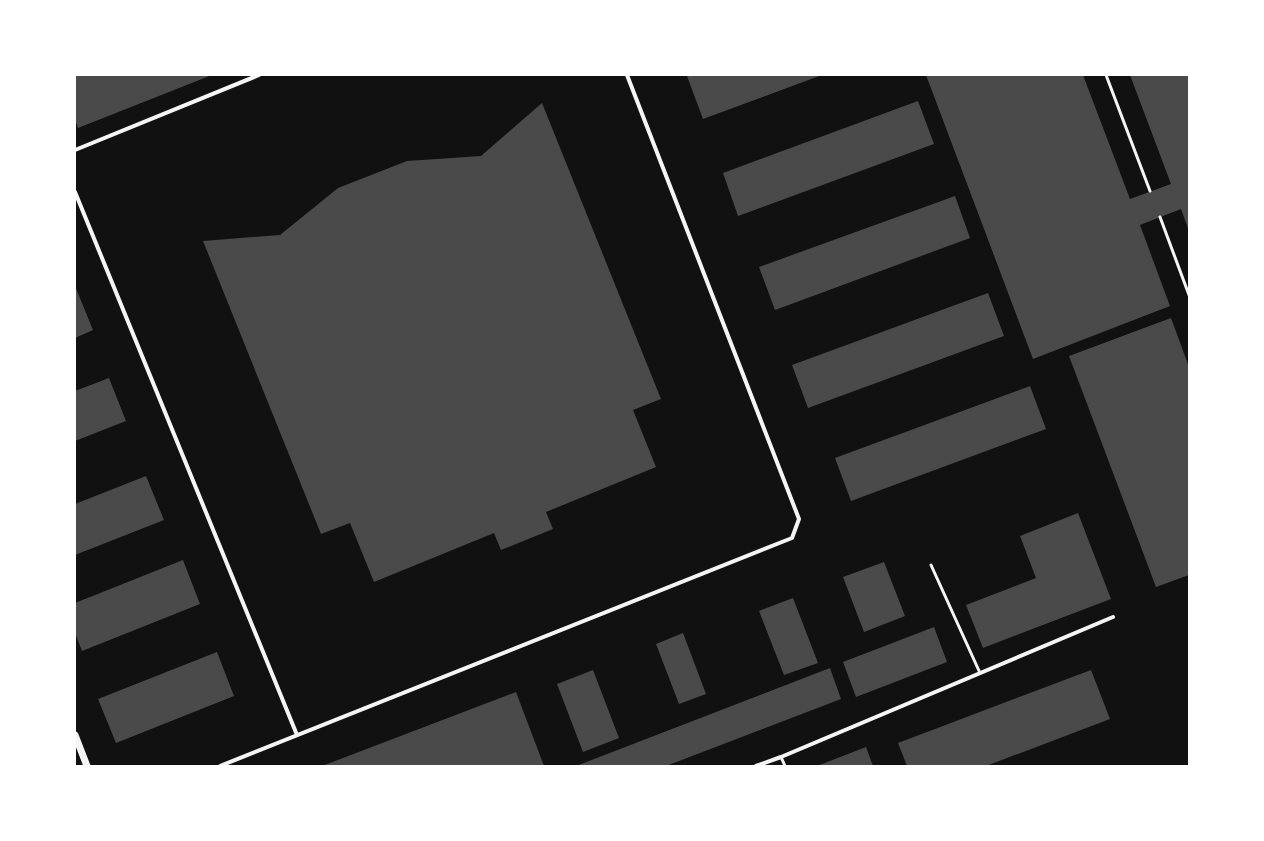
<svg xmlns="http://www.w3.org/2000/svg" width="1264" height="841" font-family="'Varela Round',sans-serif">
<rect width="100%" height="100%" fill="#111"/>
<path fill="#4a4a4a" d="M 75,75 L 212,75 L 78,128 L 75,120 Z
M 689,75 L 822,75 L 703,119 L 687,76 Z
M 926,75 L 1083,75 L 1130,199 L 1171,184 L 1130,75 L 1189,75 L 1189,231 L 1181,209 L 1140,225 L 1170,306 L 1033,359 Z
M 918,101 L 934,144 L 738,216 L 723,173 Z
M 542,103 L 661,399 L 633,410 L 656,467 L 546,512 L 553,529 L 501,550 L 494,533 L 374,582 L 350,523 L 321,534 L 203,241 L 280,235 L 338,188 L 407,161 L 481,156 Z
M 955,196 L 970,238 L 775,310 L 759,267 Z
M 75,286 L 93,330 L 75,338 Z
M 988,293 L 1004,336 L 808,408 L 792,365 Z
M 1171,318 L 1189,367 L 1189,575 L 1156,587 L 1069,356 Z
M 109,378 L 126,421 L 75,441 L 75,391 Z
M 1030,386 L 1046,429 L 851,501 L 835,458 Z
M 146,476 L 164,520 L 75,555 L 75,504 Z
M 1078,513 L 1111,599 L 983,648 L 966,605 L 1036,578 L 1020,536 Z
M 183,560 L 200,604 L 82,651 L 75,633 L 75,603 Z
M 884,562 L 905,616 L 864,632 L 843,577 Z
M 793,598 L 818,663 L 784,675 L 759,611 Z
M 934,627 L 947,662 L 856,697 L 843,662 Z
M 683,633 L 706,694 L 679,704 L 656,644 Z
M 217,652 L 234,696 L 116,743 L 98,699 Z
M 830,668 L 841,699 L 666,766 L 576,766 Z
M 593,670 L 619,738 L 583,752 L 557,684 Z
M 1091,670 L 1110,719 L 986,766 L 907,766 L 898,743 Z
M 516,692 L 544,766 L 322,766 Z
M 866,747 L 873,766 L 817,766 Z"/>
<g fill="none" stroke-linecap="round" stroke-linejoin="round">
<path stroke="#f5f5f5" stroke-width="3" d="M 1106,75 L 1150,191
M 1160,217 L 1189,295
M 931,565 L 980,673
M 781,757 L 785,766"/>
<path stroke="#f5f5f5" stroke-width="4" d="M 75,150 L 259,75
M 75,192 L 297,735
M 220,766 L 792,538 L 799,519 L 627,75
M 756,766 L 781,757 L 1113,617"/>
<path stroke="#f5f5f5" stroke-width="7" d="M 75,735 L 87,766"/>
</g>
<rect width="1264" height="841" fill="none" stroke="#ffffff" stroke-width="152"/>
</svg>
